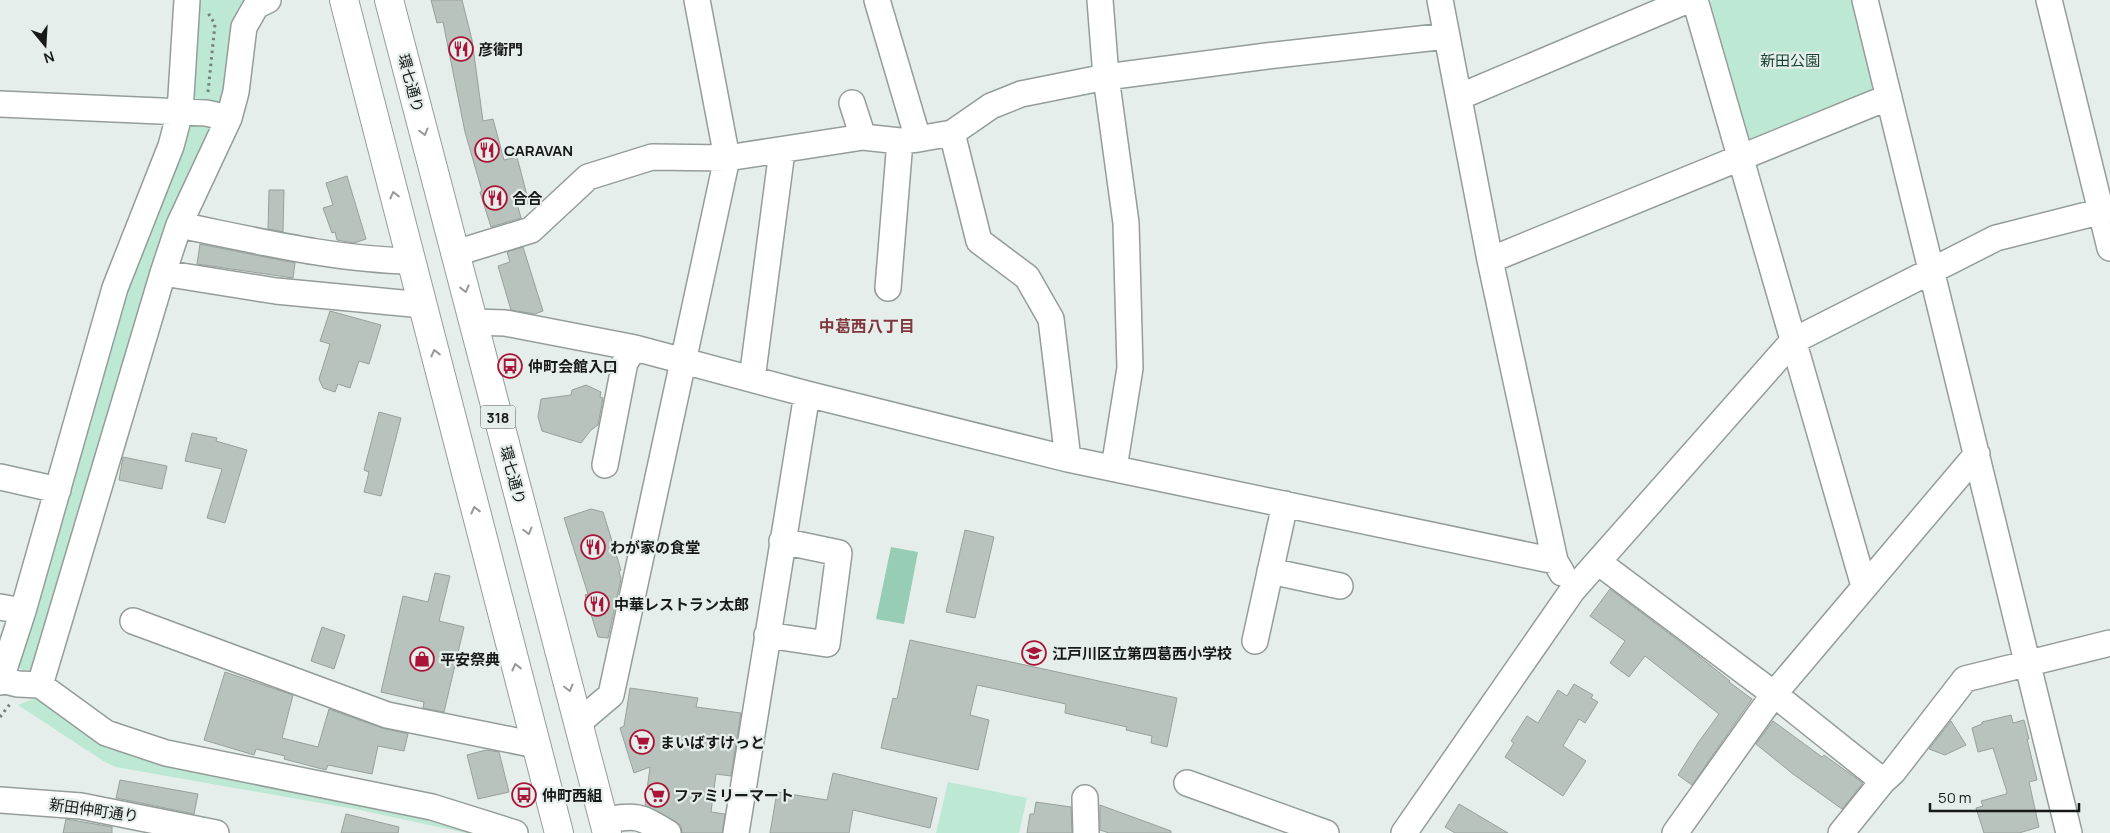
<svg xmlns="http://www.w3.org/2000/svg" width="2110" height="833" font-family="Manrope,'Noto Sans JP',sans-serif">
<rect width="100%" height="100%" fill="#e5eeea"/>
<path fill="#bce8d4" d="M 196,0 L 245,0 L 235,31 L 226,99 L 218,105 L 193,100 Z
M 1713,0 L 1852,0 L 1877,91 L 1750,142 L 1710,1 Z
M 192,124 L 212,128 L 38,660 L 31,670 L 22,670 L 16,666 L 126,276 L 188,126 Z
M 38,697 L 106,744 L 126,754 L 153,761 L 502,833 L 466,833 L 360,810 L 116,767 L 105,762 L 18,705 Z
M 948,782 L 1027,798 L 1019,833 L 936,833 Z"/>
<path fill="#97ccb5" d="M 891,547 L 918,552 L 904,624 L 876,619 Z"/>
<path fill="#b9c3be" stroke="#98a09c" d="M 431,0 L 462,0 L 472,40 L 483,121 L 493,119 L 504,160 L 517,157 L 529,203 L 518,207 L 521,218 L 491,227 L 480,192 L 482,191 L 465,132 L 443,22 L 437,23 Z
M 347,176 L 366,239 L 354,243 L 337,240 L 335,232 L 332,233 L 323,208 L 333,205 L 326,183 Z
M 269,190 L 284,190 L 283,232 L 268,229 Z
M 200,244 L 295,263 L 293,278 L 197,264 Z
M 523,247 L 543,311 L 535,314 L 511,310 L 498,266 L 510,262 L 507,252 Z
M 330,311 L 381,325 L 369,364 L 359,361 L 350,388 L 338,384 L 335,392 L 323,388 L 319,379 L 330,344 L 320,341 Z
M 586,385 L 601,392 L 600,397 L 603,398 L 598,425 L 591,430 L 581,443 L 542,431 L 538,417 L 541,399 L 571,395 L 572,390 Z
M 379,412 L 401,418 L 381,496 L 364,492 L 369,472 L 364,470 Z
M 192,433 L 217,438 L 216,441 L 247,450 L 225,523 L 207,518 L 222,469 L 185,461 Z
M 123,457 L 167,466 L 162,489 L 119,480 Z
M 591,509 L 603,512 L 621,570 L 619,571 L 621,579 L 608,638 L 598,637 L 585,595 L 588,594 L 564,518 Z
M 965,530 L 994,537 L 975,618 L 946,612 Z
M 435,573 L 450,576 L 439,621 L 464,627 L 444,712 L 423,708 L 424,702 L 381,692 L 403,596 L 428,602 Z
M 1610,589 L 1691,650 L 1730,681 L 1729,682 L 1752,699 L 1692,785 L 1678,775 L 1698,743 L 1719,714 L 1645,656 L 1629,677 L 1610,663 L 1625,641 L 1590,616 Z
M 322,627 L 345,635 L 334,669 L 311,661 Z
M 910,640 L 1177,698 L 1167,747 L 1151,743 L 1152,736 L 1126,730 L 1127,727 L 1065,713 L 1066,704 L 977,685 L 970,715 L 989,720 L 978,770 L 881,748 L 893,698 L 897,699 Z
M 225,672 L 293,695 L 282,738 L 318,747 L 329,709 L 382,728 L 408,734 L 404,751 L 378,746 L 372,774 L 328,765 L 326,770 L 284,759 L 285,756 L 256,749 L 254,755 L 204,740 Z
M 1574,684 L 1593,695 L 1591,698 L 1598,702 L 1585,723 L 1579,719 L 1563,746 L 1586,761 L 1563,796 L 1505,757 L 1514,743 L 1511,741 L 1527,716 L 1538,723 L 1558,690 L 1567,696 Z
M 630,688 L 698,698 L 696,707 L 741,713 L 731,776 L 716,774 L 711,812 L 725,814 L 722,833 L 682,833 L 681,826 L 675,821 L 645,805 L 650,767 L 634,773 L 620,728 L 624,726 Z
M 2011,715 L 2013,723 L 2024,720 L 2029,739 L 2027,739 L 2037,780 L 2029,782 L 2039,827 L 2019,833 L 1984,833 L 1976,808 L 1983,806 L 1981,801 L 2006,794 L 2007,792 L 1993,748 L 1978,752 L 1972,728 L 1982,724 L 1982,722 Z
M 1773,721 L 1822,757 L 1824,755 L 1863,783 L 1842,809 L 1793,774 L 1756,744 Z
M 1951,721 L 1966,745 L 1945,755 L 1929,749 Z
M 486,750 L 499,752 L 509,792 L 478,799 L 467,755 Z
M 833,773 L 937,798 L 930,828 L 853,810 L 849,833 L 770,833 L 777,792 L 827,800 Z
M 120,780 L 198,794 L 194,814 L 116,798 Z
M 1036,802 L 1071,807 L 1072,833 L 1027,833 L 1030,814 L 1034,814 Z
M 1459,804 L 1508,833 L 1455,833 L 1445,827 Z
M 1100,805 L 1171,831 L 1171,833 L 1109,833 L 1100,830 Z
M 346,814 L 399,827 L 398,833 L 341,833 Z
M 66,819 L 112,827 L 112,833 L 63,833 Z"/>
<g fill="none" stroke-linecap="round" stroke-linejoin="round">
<g stroke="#949d99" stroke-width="28">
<path id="minor" d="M 877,0 L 918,139
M 1100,0 L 1106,77 L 1126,223 L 1130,368 L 1114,468
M 1440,0 L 1490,260 L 1555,561 L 1562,573
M 1695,0 L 1864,586
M 1865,0 L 2069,833
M 2049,0 L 2110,248
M 1459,97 L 1688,0
M 852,103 L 863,137
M 0,104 L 206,113 L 229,118
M 952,133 L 979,241 L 1027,277 L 1051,319 L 1068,459
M 179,225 C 254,240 335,260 411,261
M 456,253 L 531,230 L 588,177 L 652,157 L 727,158 L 863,137 L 900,141 L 918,139 L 952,133 L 991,106 L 1021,94 L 1106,77 L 1267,56 L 1447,36
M 1490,260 L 1889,97
M 163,273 L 276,291 L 423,305
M 888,288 L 900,141
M 473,322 L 505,323 L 635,348 L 807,394 L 1068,459 L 1555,561
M 752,379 L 782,151
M 605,465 L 625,362 L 635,348
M 0,477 L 58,490
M 1598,562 L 1774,694 L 1883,781
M 1270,571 L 1340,586
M 0,607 L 23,611
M 133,621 L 387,715 L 536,745
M 767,635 L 827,644 L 839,553 L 782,541
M 1255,641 L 1285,504
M 1,680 L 18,684 L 40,685 L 106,733 L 166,753 L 432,807 L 515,833
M 0,682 L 23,611 L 115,288 L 171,146 L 180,112 L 187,0
M 40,685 L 163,273 L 179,225 L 229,118 L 236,92 L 244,27 L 256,6 L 268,0
M 578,723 L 611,695 L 727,158 L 697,0
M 1187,783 L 1326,833
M 1085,798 L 1086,833
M 0,800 L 81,806 L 216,833
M 603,820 C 638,815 638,815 668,833
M 736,833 L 807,394
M 1404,833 L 1572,591 L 1793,341 L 1996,238 L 2110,209
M 1675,833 L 1774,694 L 1977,454
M 1841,833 L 1883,781 L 1893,772 L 1965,679 L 2110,643"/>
</g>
<g stroke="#949d99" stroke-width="30">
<path id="major" d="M 344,0 L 559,833
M 389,0 L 607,833"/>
</g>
<path stroke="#787e7b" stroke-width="3" stroke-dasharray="2.5 4" stroke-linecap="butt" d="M 208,92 L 215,24 L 208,13
M 0,717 L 10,704"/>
<use href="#minor" stroke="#fff" stroke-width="25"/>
<use href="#major" stroke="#fff" stroke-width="28"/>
</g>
<defs><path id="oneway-chevron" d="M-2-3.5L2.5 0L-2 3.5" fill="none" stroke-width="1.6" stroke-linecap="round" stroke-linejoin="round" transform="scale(1.25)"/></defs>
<g stroke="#979898">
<use href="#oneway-chevron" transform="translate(424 132) rotate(75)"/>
<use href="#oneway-chevron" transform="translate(394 195) rotate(-104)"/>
<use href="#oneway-chevron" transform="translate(465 289) rotate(76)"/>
<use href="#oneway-chevron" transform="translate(435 353) rotate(-104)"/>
<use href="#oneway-chevron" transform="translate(475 510) rotate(-104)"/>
<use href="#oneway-chevron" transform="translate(528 531) rotate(75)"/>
<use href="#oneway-chevron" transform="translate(516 667) rotate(-104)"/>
<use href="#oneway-chevron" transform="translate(569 688) rotate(75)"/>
</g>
<defs>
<g id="restaurant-ring" transform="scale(1.25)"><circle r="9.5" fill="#e5eeea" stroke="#aa1438" stroke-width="1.5"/><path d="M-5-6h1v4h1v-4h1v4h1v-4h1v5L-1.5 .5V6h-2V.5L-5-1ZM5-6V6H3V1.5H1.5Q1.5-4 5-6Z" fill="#aa1438"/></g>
<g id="bus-ring" transform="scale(1.25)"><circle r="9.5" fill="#e5eeea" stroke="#aa1438" stroke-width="1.5"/><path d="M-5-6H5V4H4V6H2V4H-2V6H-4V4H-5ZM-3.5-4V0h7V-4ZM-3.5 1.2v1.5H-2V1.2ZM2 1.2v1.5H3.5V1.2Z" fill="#aa1438"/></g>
<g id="school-ring" transform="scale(1.25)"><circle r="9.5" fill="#e5eeea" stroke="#aa1438" stroke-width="1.5"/><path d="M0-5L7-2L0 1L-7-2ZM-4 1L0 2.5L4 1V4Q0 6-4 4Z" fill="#aa1438"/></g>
<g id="shop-ring" transform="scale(1.25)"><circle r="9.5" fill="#e5eeea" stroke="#aa1438" stroke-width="1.5"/><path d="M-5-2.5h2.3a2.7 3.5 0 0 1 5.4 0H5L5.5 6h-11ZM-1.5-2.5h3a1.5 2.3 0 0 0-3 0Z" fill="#aa1438"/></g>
<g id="supermarket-ring" transform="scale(1.25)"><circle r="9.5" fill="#e5eeea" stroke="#aa1438" stroke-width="1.5"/><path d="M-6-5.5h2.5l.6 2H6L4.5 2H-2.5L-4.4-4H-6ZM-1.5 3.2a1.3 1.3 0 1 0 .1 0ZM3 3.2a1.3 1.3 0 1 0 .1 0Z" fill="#aa1438"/></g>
</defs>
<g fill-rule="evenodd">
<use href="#restaurant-ring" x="461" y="49"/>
<use href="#restaurant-ring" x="487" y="150"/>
<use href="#restaurant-ring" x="495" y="198"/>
<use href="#bus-ring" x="510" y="366"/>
<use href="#restaurant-ring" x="593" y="547"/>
<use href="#restaurant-ring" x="597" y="604"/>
<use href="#school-ring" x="1034" y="653"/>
<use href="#shop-ring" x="422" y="659"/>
<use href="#supermarket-ring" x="642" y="742"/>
<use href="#bus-ring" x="524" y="795"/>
<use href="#supermarket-ring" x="657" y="795"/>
</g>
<g text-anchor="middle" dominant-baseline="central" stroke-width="4.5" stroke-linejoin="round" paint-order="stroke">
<rect fill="#e5eeea" stroke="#555a58" stroke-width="1" x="480.5" y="405.5" width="35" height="23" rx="4"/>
<g font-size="14" font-weight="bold" fill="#171a19">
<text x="498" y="417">318</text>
</g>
<g font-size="15" font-weight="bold" fill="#171a19" stroke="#e5eeea" text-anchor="start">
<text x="478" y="49">彦衛門</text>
<text x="504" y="150">CARAVAN</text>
<text x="512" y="198">合合</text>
<text x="528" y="366">仲町会館入口</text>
<text x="610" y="547">わが家の食堂</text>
<text x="614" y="604">中華レストラン太郎</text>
<text x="1052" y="653">江戸川区立第四葛西小学校</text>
<text x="440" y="659">平安祭典</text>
<text x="660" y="742">まいばすけっと</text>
<text x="542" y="795">仲町西組</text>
<text x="674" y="795">ファミリーマート</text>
</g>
<g font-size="15" fill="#174433" stroke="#e5eeea">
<text x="1790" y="60">新田公園</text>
</g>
<g font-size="15" fill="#171a19" stroke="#e5eeea">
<text transform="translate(411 83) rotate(75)">環七通り</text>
<text transform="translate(513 475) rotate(75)">環七通り</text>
<text transform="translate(94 810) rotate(8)">新田仲町通り</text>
</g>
<g font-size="16" font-weight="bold" fill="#80383f" stroke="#e5eeea">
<text x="867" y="326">中葛西八丁目</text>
</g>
</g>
<g transform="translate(45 45) rotate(162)" stroke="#e5eeea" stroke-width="4" paint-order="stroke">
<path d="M0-4L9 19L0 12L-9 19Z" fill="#171a19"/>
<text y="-8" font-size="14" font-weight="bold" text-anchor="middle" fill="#171a19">N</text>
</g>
<path d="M1930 803v8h149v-8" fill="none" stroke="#171a19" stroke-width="2.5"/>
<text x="1938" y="803" font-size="15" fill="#171a19" stroke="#e5eeea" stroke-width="4" paint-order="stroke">50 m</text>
</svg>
